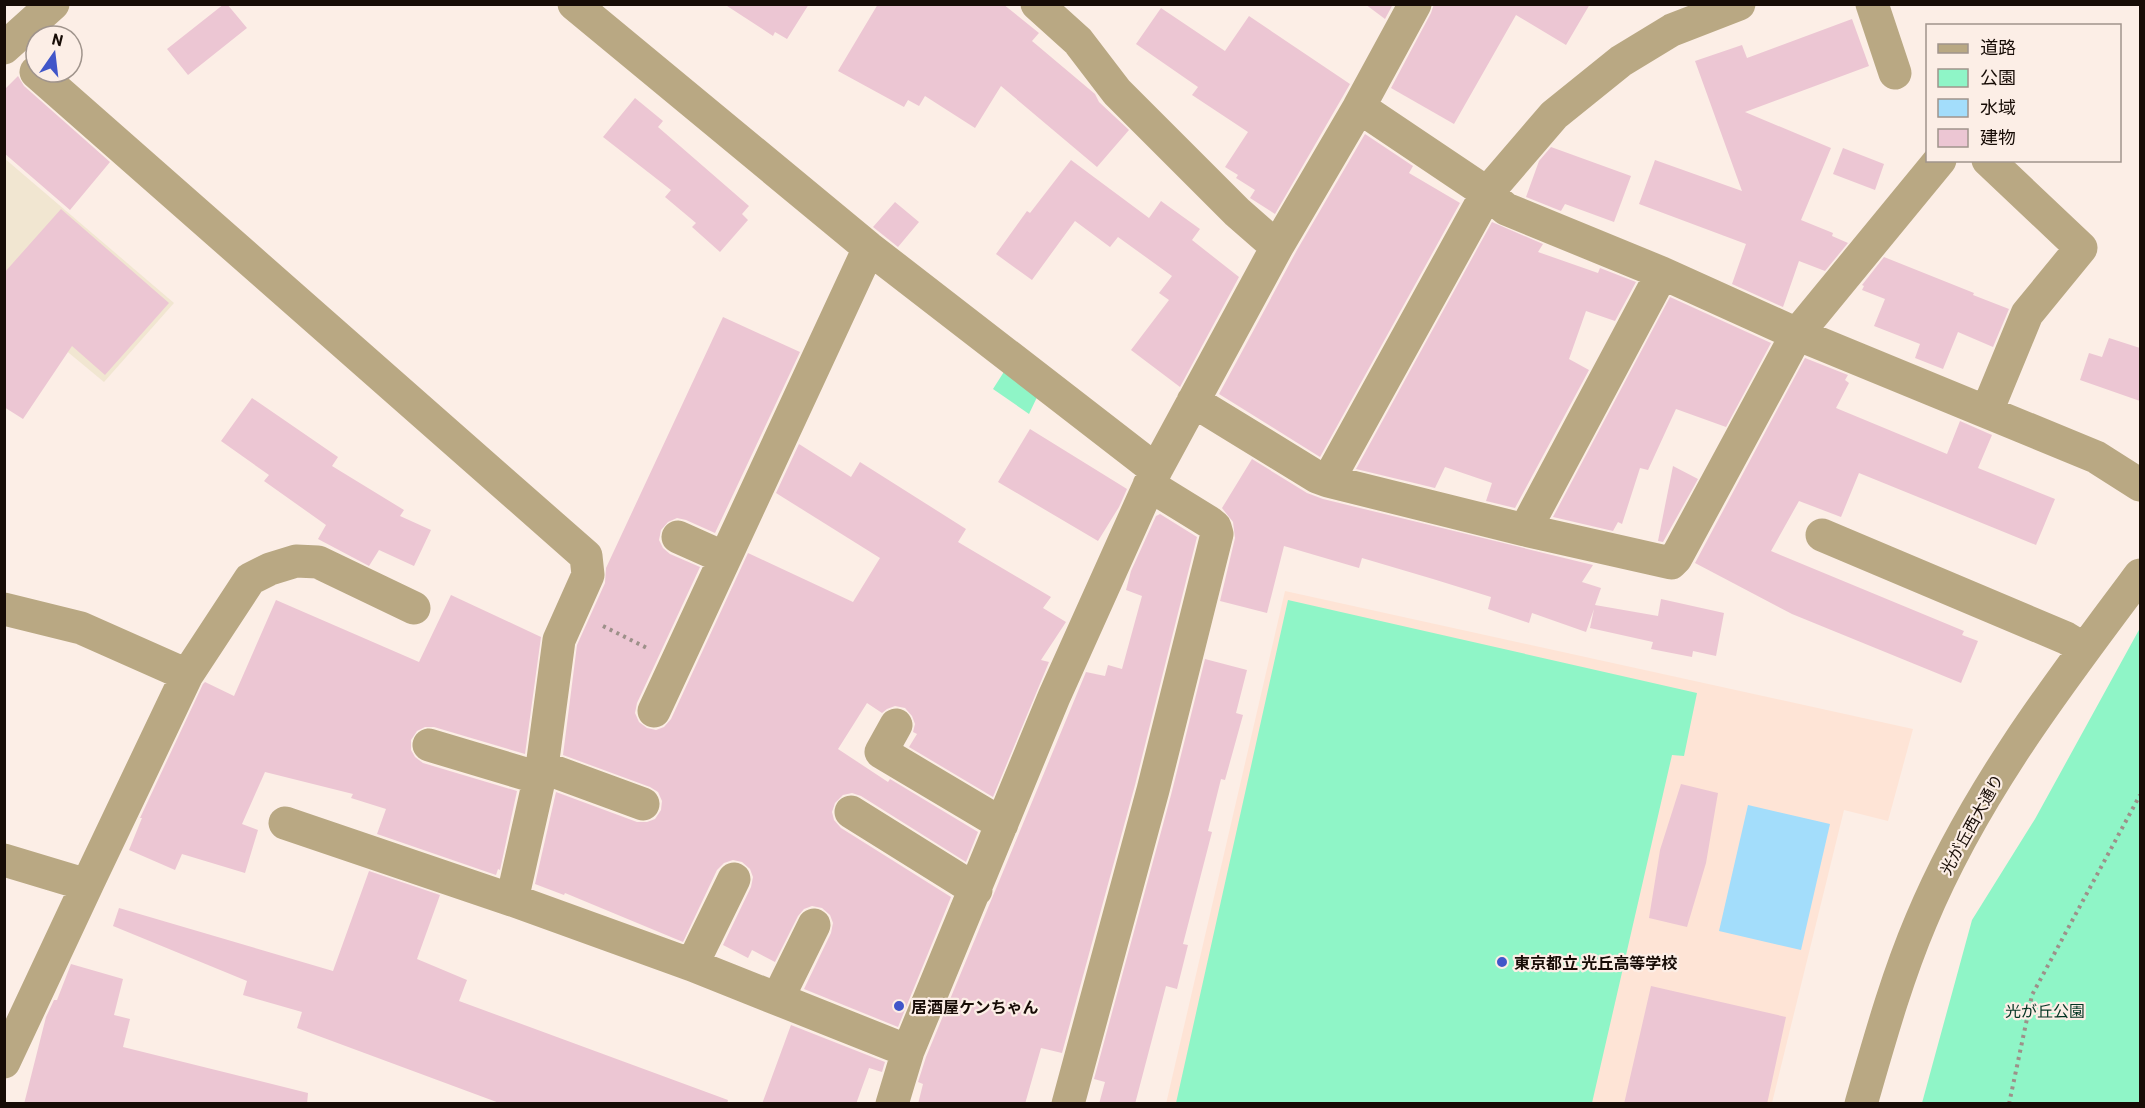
<svg xmlns="http://www.w3.org/2000/svg" width="2145" height="1108" font-family="Barlow,'Noto Sans JP',sans-serif">
<rect width="100%" height="100%" fill="#fceee6"/>
<path fill="#fee4d6" d="M 1285,591 L 1913,729 L 1888,821 L 1844,810 L 1772,1103 L 1166,1104 Z"/>
<path fill="#f1e6d1" d="M 4,158 L 174,303 L 104,382 L 5,300 Z"/>
<path fill="#8ff5c7" d="M 1007,367 L 1039,393 L 1029,414 L 993,389 Z
M 1288,600 L 1697,693 L 1684,756 L 1672,755 L 1592,1103 L 1176,1103 Z
M 2140,628 L 2140,1103 L 1922,1103 L 1972,920 L 2035,819 Z"/>
<path fill="#a3ddfb" d="M 1748,805 L 1830,824 L 1801,950 L 1719,931 Z"/>
<path fill="#ecc6d3" d="M 224,4 L 227,4 L 247,28 L 188,75 L 167,49 Z
M 724,4 L 809,4 L 787,39 L 775,32 L 773,36 Z
M 878,4 L 1003,4 L 1039,33 L 1032,41 L 1095,94 L 1099,102 L 1129,130 L 1097,167 L 1001,86 L 975,128 L 925,96 L 919,106 L 908,100 L 904,107 L 838,71 Z
M 1365,4 L 1393,4 L 1385,19 Z
M 1434,4 L 1590,4 L 1566,45 L 1516,15 L 1454,124 L 1391,88 L 1431,13 Z
M 1161,8 L 1225,51 L 1249,16 L 1350,84 L 1275,214 L 1250,198 L 1255,190 L 1236,178 L 1238,175 L 1225,167 L 1248,132 L 1192,95 L 1198,87 L 1136,44 Z
M 1852,19 L 1869,66 L 1745,112 L 1831,148 L 1801,220 L 1833,233 L 1832,236 L 1848,243 L 1825,271 L 1799,261 L 1783,307 L 1732,284 L 1746,244 L 1639,204 L 1655,160 L 1742,191 L 1695,61 L 1742,45 L 1747,58 Z
M 18,76 L 24,86 L 110,162 L 70,210 L 4,153 L 4,90 Z
M 635,98 L 663,121 L 658,127 L 749,206 L 742,214 L 748,220 L 720,252 L 692,227 L 696,223 L 665,197 L 671,190 L 603,137 Z
M 1365,134 L 1413,166 L 1409,173 L 1460,203 L 1320,457 L 1219,394 L 1297,250 Z
M 1551,147 L 1631,176 L 1614,222 L 1565,204 L 1561,211 L 1526,197 L 1539,161 Z
M 1843,148 L 1884,164 L 1875,190 L 1833,174 Z
M 1071,160 L 1149,218 L 1161,201 L 1200,229 L 1192,240 L 1239,277 L 1180,387 L 1131,350 L 1169,300 L 1159,293 L 1172,276 L 1118,237 L 1110,247 L 1075,221 L 1032,280 L 996,254 L 1027,211 L 1030,213 Z
M 895,202 L 919,222 L 898,247 L 873,227 Z
M 61,209 L 169,303 L 105,375 L 72,346 L 23,419 L 4,407 L 4,273 Z
M 1492,222 L 1543,244 L 1538,252 L 1598,273 L 1600,268 L 1636,282 L 1615,321 L 1586,311 L 1569,359 L 1589,370 L 1515,508 L 1486,501 L 1492,483 L 1445,467 L 1435,488 L 1356,469 Z
M 1884,257 L 1974,293 L 1973,295 L 2009,309 L 1993,347 L 1958,332 L 1943,369 L 1915,358 L 1920,344 L 1874,326 L 1885,299 L 1862,290 L 1864,286 L 1862,285 Z
M 1670,297 L 1771,343 L 1726,427 L 1676,409 L 1648,470 L 1640,468 L 1622,524 L 1618,522 L 1613,531 L 1553,517 Z
M 723,317 L 800,352 L 715,533 L 686,520 L 677,518 L 668,522 L 661,530 L 659,540 L 663,548 L 670,554 L 700,567 L 637,703 L 635,713 L 639,722 L 647,728 L 656,730 L 664,727 L 671,719 L 748,553 L 853,602 L 880,558 L 776,493 L 799,444 L 851,477 L 860,462 L 966,529 L 958,542 L 1051,597 L 1043,608 L 1066,622 L 1041,660 L 1049,662 L 993,797 L 909,747 L 917,734 L 913,732 L 915,724 L 912,716 L 905,708 L 895,706 L 887,709 L 882,713 L 867,703 L 838,749 L 888,782 L 890,779 L 978,832 L 966,862 L 861,796 L 852,793 L 843,795 L 835,803 L 832,812 L 834,820 L 841,828 L 951,897 L 898,1027 L 804,989 L 831,933 L 833,923 L 830,915 L 822,908 L 812,906 L 804,909 L 798,916 L 775,962 L 752,950 L 748,958 L 723,945 L 751,887 L 753,877 L 750,869 L 742,862 L 733,860 L 724,863 L 717,870 L 683,942 L 565,893 L 564,895 L 535,884 L 556,792 L 637,822 L 647,822 L 655,819 L 661,810 L 662,801 L 658,792 L 650,787 L 563,755 L 577,645 L 605,583 L 606,568 Z
M 2109,338 L 2140,348 L 2140,401 L 2080,380 L 2089,353 L 2102,357 Z
M 1805,358 L 1848,375 L 1845,380 L 1849,383 L 1836,408 L 1947,454 L 1960,421 L 1992,435 L 1978,468 L 2055,499 L 2036,545 L 1859,473 L 1841,517 L 1799,501 L 1771,551 L 1964,631 L 1962,635 L 1978,641 L 1961,683 L 1792,614 L 1695,563 Z
M 252,398 L 338,457 L 332,466 L 404,510 L 400,516 L 431,530 L 414,566 L 379,550 L 369,566 L 318,539 L 326,525 L 264,481 L 269,475 L 221,441 Z
M 1030,429 L 1127,489 L 1119,507 L 1098,541 L 998,482 Z
M 1252,459 L 1307,493 L 1323,499 L 1593,565 L 1582,582 L 1601,588 L 1595,605 L 1658,616 L 1661,599 L 1724,613 L 1716,656 L 1693,651 L 1692,657 L 1651,649 L 1653,642 L 1590,628 L 1594,609 L 1586,632 L 1532,613 L 1529,623 L 1488,609 L 1491,597 L 1433,579 L 1362,558 L 1359,568 L 1284,546 L 1267,613 L 1220,601 L 1235,538 L 1233,522 L 1222,508 Z
M 1673,466 L 1698,479 L 1663,542 L 1658,541 Z
M 1160,514 L 1197,537 L 1135,785 L 1062,1053 L 1041,1048 L 1025,1104 L 918,1104 L 923,1084 L 918,1082 L 926,1057 L 1086,672 L 1105,676 L 1108,665 L 1122,669 L 1142,596 L 1126,590 L 1131,571 L 1156,516 Z
M 451,595 L 541,637 L 525,754 L 434,727 L 425,727 L 417,731 L 411,740 L 411,750 L 415,757 L 423,763 L 517,791 L 500,870 L 498,869 L 496,875 L 377,834 L 386,809 L 351,798 L 353,794 L 265,772 L 242,824 L 258,830 L 245,873 L 182,854 L 175,870 L 129,850 L 142,818 L 140,818 L 203,684 L 205,682 L 234,696 L 276,600 L 419,662 Z
M 1205,659 L 1247,670 L 1236,713 L 1243,715 L 1225,780 L 1221,779 L 1208,831 L 1212,832 L 1183,944 L 1188,945 L 1177,989 L 1166,986 L 1135,1104 L 1099,1104 L 1105,1082 L 1094,1079 L 1171,795 Z
M 1681,784 L 1718,793 L 1706,863 L 1687,927 L 1649,918 L 1660,850 Z
M 369,871 L 440,895 L 417,959 L 467,980 L 459,1001 L 728,1100 L 727,1104 L 502,1104 L 297,1028 L 302,1012 L 243,995 L 247,981 L 113,926 L 119,908 L 333,971 Z
M 71,964 L 123,979 L 114,1015 L 130,1019 L 123,1047 L 308,1093 L 307,1104 L 24,1104 L 46,1017 L 54,1000 L 57,1000 Z
M 1651,986 L 1786,1017 L 1767,1104 L 1624,1104 Z
M 791,1025 L 885,1062 L 882,1072 L 869,1068 L 856,1104 L 762,1104 Z"/>
<g fill="none" stroke-linecap="round" stroke-linejoin="round">
<path stroke="#9d9089" stroke-width="4" stroke-dasharray="3 4.5" stroke-linecap="butt" d="M 603,626 L 647,648
M 2009,1104 L 2032,995 L 2140,795"/>
<path stroke="#b9a883" stroke-width="33" d="M 574,4 L 869,248 L 1156,470
M 1037,4 L 1078,41 L 1117,92 L 1237,212 L 1277,247
M 1872,4 L 1895,73
M 4,48 L 53,4
M 36,72 L 586,556 L 588,575 L 559,640 L 542,767 L 512,900
M 1359,107 L 1415,4
M 1662,273 L 1525,530 L 1671,563 L 1676,558 L 1797,334 L 1940,160
M 1193,401 L 1317,477 L 1328,481 L 1487,193 L 1554,115 L 1621,61 L 1672,30 L 1739,4
M 1987,411 L 2027,314 L 2081,248 L 1988,160
M 1328,481 L 1525,530
M 1822,535 L 2066,638 L 2084,649
M 678,537 L 725,558
M 4,609 L 81,628 L 187,675
M 654,711 L 869,248
M 896,725 L 881,752 L 1002,824
M 429,745 L 539,778
M 542,767 L 643,804
M 851,812 L 976,890
M 285,823 L 512,900 L 692,965 L 908,1051
M 4,860 L 87,885 L 4,1062
M 87,885 L 187,675 L 250,579 L 270,569 L 296,561 L 318,562 L 414,608
M 692,965 L 734,879
M 778,998 L 814,925
M 892,1104 L 908,1051 L 1054,697 L 1156,470 L 1277,247 L 1359,107 L 1487,193 L 1506,209 L 1662,273 L 1797,334 L 2096,457 L 2140,485
M 1068,1104 L 1153,790 L 1217,534 L 1215,527 L 1209,522 L 1149,485
M 1861,1104 C 1879,1042 1896,980 1921,921 C 1974,794 2058,684 2140,575"/>
</g>
<g fill="#4156c9" stroke="#fceee6" stroke-width="2">
<circle cx="1502" cy="962" r="6"/>
<circle cx="899" cy="1006" r="6"/>
</g>
<g text-anchor="middle" dominant-baseline="central" stroke-width="4.5" stroke-linejoin="round" paint-order="stroke">
<g font-size="16" fill="#170c06" stroke="#fceee6">
<text transform="translate(1971 824) rotate(-61)">光が丘西大通り</text>
</g>
<g font-size="16" font-weight="bold" fill="#170c06" stroke="#fceee6" text-anchor="start">
<text x="1514" y="962">東京都立 光丘高等学校</text>
<text x="911" y="1006">居酒屋ケンちゃん</text>
</g>
<g font-size="16" fill="#023422" stroke="#fceee6">
<text x="2045" y="1010">光が丘公園</text>
</g>
</g>
<rect width="2145" height="1108" fill="none" stroke="#170c06" stroke-width="12"/>
<rect x="1926" y="24" width="195" height="138" fill="#fceee6" stroke="#a0948c" stroke-width="1.5"/>
<rect x="1938" y="44" width="30" height="9" fill="#b9a883" stroke="#a0948c" stroke-width="1.5"/>
<text x="1980" y="54" font-size="18" fill="#170c06">道路</text>
<rect x="1938" y="69" width="30" height="18" fill="#8ff5c7" stroke="#a0948c" stroke-width="1.5"/>
<text x="1980" y="84" font-size="18" fill="#170c06">公園</text>
<rect x="1938" y="99" width="30" height="18" fill="#a3ddfb" stroke="#a0948c" stroke-width="1.5"/>
<text x="1980" y="114" font-size="18" fill="#170c06">水域</text>
<rect x="1938" y="129" width="30" height="18" fill="#ecc6d3" stroke="#a0948c" stroke-width="1.5"/>
<text x="1980" y="144" font-size="18" fill="#170c06">建物</text>
<g transform="translate(54 54) rotate(14)"><circle r="28" fill="#fceee6" stroke="#a0948c" stroke-width="1.5"/>
<path d="M0-4.5L10 22L0 15L-10 22Z" fill="#4156c9"/>
<text y="-9" font-size="16" font-weight="bold" text-anchor="middle" fill="#170c06">N</text>
</g>
</svg>
